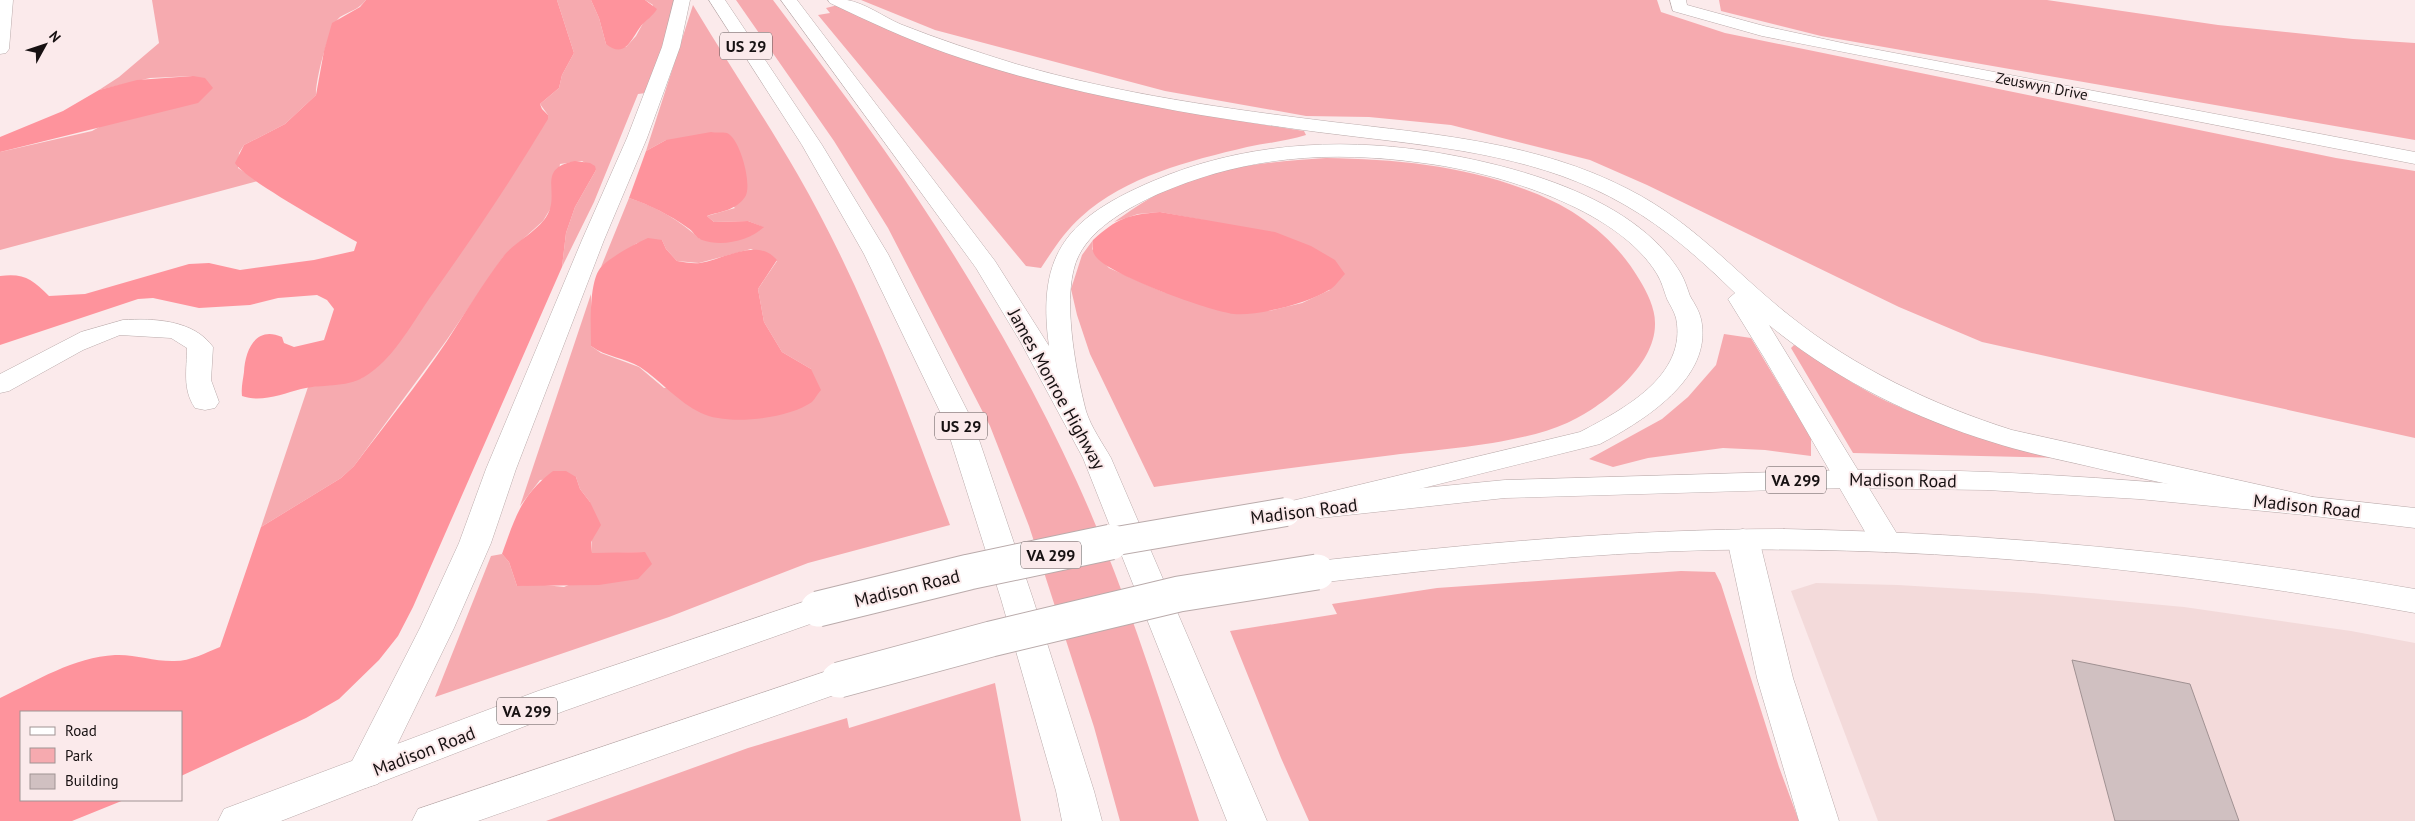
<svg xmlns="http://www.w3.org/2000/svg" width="2415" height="821" font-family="'PT Sans',sans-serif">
<rect width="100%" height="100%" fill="#fbeaeb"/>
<path fill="#f3dada" d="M 1816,583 L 1898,585 L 2031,593 L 2184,607 L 2351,631 L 2415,643 L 2415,821 L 1878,821 L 1791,591 Z"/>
<path fill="#f6aaaf" d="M 152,0 L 366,0 C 358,10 350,11 340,17 C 329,25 315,82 316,95 L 285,124 L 244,145 L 239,153 L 238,168 L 258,181 L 0,250 L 0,152 L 92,131 L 193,76 L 150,78 L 99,90 L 119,77 L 159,43 Z
M 557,0 L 591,0 L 599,18 L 606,44 L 626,47 L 636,36 L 653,5 L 645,0 L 674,0 L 673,16 L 646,93 L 638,94 L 594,202 L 562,267 L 566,233 L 575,207 L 596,170 L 582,161 L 560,164 L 552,206 L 543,221 L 503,257 L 446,341 L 354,466 L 341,478 L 261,527 L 308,387 L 344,383 L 362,378 L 548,115 L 540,104 L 559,88 L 562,75 L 574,53 Z
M 736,0 L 773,0 C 822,66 874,132 919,201 C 978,290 1033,385 1077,482 C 1127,592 1162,707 1199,821 L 1120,821 L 1094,727 L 1029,526 L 990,426 L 888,228 L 834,141 Z
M 861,0 L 1657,0 L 1661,12 L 1725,33 L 2336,158 L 2415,171 L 2415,438 L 1982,342 L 1899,307 L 1647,185 L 1590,160 L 1451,125 L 1369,117 L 1306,116 L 1165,91 L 935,30 Z
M 1719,0 L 2047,0 L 2218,25 L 2353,39 L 2415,43 L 2415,140 L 1821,36 L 1721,11 Z
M 693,5 C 727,62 765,118 798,175 C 862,286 906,406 950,525 L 808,563 L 669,617 L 435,697 L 491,556 L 502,554 L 509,562 L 517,586 L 535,584 L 564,587 L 644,552 L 592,554 L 590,502 L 580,489 L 576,477 L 540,480 L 520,506 L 591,294 L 591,346 L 601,353 L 639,367 L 664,388 L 811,369 L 782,352 L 764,322 L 758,289 L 777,261 L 751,249 L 699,263 L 677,261 L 666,249 L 662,240 L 637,243 L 601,267 L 629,198 C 655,206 681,221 700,239 L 763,227 L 748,221 L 714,222 L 707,216 L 735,208 L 666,140 L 646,151 Z
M 838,5 L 935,46 L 1246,122 L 1304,131 L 1306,135 C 1287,141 1267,143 1247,147 C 1189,161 1126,176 1081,217 C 1065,231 1053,250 1041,268 L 1026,266 L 818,15 L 830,13 L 826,8 Z
M 1326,158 C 1394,159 1460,165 1524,189 C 1572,206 1613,235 1639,279 C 1647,292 1655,308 1655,323 C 1656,366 1602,407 1567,423 C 1520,444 1445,449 1393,455 C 1313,465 1234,475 1154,487 L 1090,354 L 1077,315 L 1071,289 L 1082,255 L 1093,240 L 1092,249 L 1109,268 L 1163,292 L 1269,311 L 1302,303 L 1330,290 L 1203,220 L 1160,212 L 1138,214 L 1114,222 C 1137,206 1163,188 1190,179 C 1234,165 1280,161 1326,158 Z
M 1724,334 L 1751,338 L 1811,438 L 1811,456 L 1765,450 L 1723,448 L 1648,458 L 1613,467 L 1589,459 L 1662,419 L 1688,397 L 1716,365 Z
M 1794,345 C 1825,364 1854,386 1886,401 C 1943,428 2003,443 2064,458 L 1853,453 L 1791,348 Z
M 1681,571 L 1715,572 L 1721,584 L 1779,767 L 1799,821 L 1309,821 L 1281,758 L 1230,631 L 1337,614 L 1332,604 L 1437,588 Z
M 995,683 L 1021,821 L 546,821 L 748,748 L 847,718 L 849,728 Z"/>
<path fill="#fe939c" d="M 366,0 L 557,0 L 574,53 L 562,75 L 559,88 L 540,104 L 542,109 L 548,115 L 548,119 C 511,181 471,240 429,299 C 411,325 392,361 364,377 C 346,388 321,384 301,389 C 282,394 261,403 242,396 C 241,387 243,380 244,372 C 245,350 256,325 282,337 L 284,343 L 294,347 L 324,340 L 334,309 L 327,300 L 317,295 L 278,298 L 250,305 L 199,308 L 153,298 L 138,299 L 0,345 L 0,276 C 24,273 32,279 49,296 L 85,294 L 189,264 L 209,263 L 240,270 L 314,260 L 354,251 L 357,242 C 335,229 244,179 235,163 L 244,145 L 285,124 L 316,95 L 324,51 L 332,23 L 360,7 Z
M 591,0 L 645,0 L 657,9 C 653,16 646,20 641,26 C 632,37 626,60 606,44 L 599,18 Z
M 193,76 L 205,78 L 213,88 L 198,103 L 0,152 L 0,137 L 63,111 L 99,90 L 137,80 Z
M 711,132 C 715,133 722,132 727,133 C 740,138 753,186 745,197 C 735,211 721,211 707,216 L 714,222 L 748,221 L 764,227 C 749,241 722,247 702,240 C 696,238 693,231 688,228 C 670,215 650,205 629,198 L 646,151 L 666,140 Z
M 575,161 L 590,163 L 595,166 L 596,170 L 575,207 L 566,233 L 562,267 L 413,607 L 398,636 L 379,660 L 339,699 L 306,718 L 181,776 L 181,712 L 21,712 L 21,800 L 124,800 L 72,821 L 0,821 L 0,698 C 36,681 74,657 115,655 C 134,654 153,661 172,661 C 189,662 205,653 220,647 L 261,527 L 341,478 L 354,466 C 385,425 418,384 447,341 C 465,313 482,285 502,258 C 513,243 532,235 544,220 C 564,195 533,169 575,161 Z
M 1160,212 L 1275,232 L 1311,246 L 1335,260 L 1345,274 C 1340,279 1335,287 1329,290 C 1308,303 1259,316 1234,314 C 1209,311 1113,276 1097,258 C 1092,253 1092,247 1093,240 C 1118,218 1126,215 1160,212 Z
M 648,238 L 662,240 L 666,249 L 677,261 C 684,262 693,264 700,263 C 725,259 757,237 777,260 L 758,289 L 764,322 L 782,352 L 811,369 L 821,390 C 818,393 815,399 812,402 C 788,419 727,426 701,413 C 678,402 661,381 640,367 C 625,358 606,357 591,346 C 591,327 588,280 602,266 C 611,257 636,243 648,238 Z
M 553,471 L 566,471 L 576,477 L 580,489 L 590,502 L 601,525 L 591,542 L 592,553 L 645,552 L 652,564 L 638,579 L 599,585 L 517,586 L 509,562 L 502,554 C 515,518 521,495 553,471 Z"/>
<path fill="#d0c0c1" stroke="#a09192" d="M 2072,660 L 2190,684 L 2239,821 L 2115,821 Z"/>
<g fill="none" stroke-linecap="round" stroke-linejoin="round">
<g stroke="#baabab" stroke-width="1">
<path id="minor" d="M 0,0 L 13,0 L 9,49 L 6,53 L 0,54 Z
M 1670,0 L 1686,0 L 1687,5 L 1764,26 L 1847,44 L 2415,152 L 2415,164 L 1762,36 L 1673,11 Z
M 123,320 C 154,318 194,320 213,347 L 211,380 L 219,402 L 215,408 L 205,410 L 195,408 C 182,389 187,369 187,348 L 171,338 L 120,335 L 83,350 L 9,391 L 0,393 L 0,374 L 81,332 Z"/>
</g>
<g stroke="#baabab" stroke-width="1">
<path id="primary" d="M 1845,470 C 1893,470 1941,470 1989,472 C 2131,478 2273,492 2415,508 L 2415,528 L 2305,515 L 2139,499 L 1987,490 L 1845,488 L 1505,498 L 1320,518 L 1309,515 L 1305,508 L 1309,501 L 1320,498 L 1505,480 Z
M 1784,529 C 1996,533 2206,553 2415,589 L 2415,613 C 2184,571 1949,546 1715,550 C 1582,553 1449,568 1317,583 L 1306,580 L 1301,572 L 1306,564 L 1317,561 C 1472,544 1627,529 1784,529 Z
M 818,597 L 830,601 L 835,609 L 830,617 L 564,711 L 281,821 L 218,821 L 224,809 L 538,691 Z
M 839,667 L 851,671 L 857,680 L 851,689 L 478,821 L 412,821 L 418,809 Z"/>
</g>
<g stroke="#baabab" stroke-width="1">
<path id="trunk" d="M 674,0 L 690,0 L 680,47 L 647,138 L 604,240 L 516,469 L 491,543 L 454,628 L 378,784 L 365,788 L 352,784 L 346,773 L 420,628 L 459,543 L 486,469 L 582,240 L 627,138 L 662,47 Z
M 828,0 C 834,0 841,0 847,0 C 865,3 884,17 900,24 C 938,39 977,52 1016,64 C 1119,94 1227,109 1333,122 C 1433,134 1537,142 1628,189 C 1695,223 1733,271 1790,316 C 1855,368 1933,405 2012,430 L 2305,495 L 2316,498 L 2320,505 L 2316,512 L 2305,515 C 2241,500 2177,486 2113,472 C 2073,462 2032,455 1992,442 C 1913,418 1833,378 1769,325 L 1902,542 L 1897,549 L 1886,552 L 1875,549 L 1765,359 L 1728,299 L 1735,293 C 1701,260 1667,229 1625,205 C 1544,158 1451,148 1359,137 C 1306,131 1253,123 1201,115 C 1115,100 1028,82 946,53 C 906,39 868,21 830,3 Z"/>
</g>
<g stroke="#baabab" stroke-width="1">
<path id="motorway" d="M 709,0 L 725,0 L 822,145 L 888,254 L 973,422 L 1033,599 L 1094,791 L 1102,821 L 1062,821 L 1056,791 L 1001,599 L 945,422 L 864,254 L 802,145 Z
M 781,0 L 797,0 L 995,261 L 1049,346 C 1036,252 1069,217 1153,181 C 1239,144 1335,137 1427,151 C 1510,164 1633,195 1680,272 C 1685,280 1687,288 1690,296 C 1694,303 1699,310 1701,319 C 1714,378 1643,421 1600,444 L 1286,522 L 1275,519 L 1271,512 L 1275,505 L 1580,432 C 1622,410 1688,376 1676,318 C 1674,311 1670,305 1667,299 C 1664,291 1662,282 1657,274 C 1617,208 1496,172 1423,163 C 1330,150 1245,156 1158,194 C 1130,207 1094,226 1079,255 C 1060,291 1076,372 1086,411 C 1091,427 1103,444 1111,458 L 1267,821 L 1227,821 L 1083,458 L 1020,341 L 976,268 Z
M 1743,529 L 1754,532 L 1759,539 L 1793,678 L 1839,821 L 1799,821 L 1757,678 L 1727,539 L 1732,532 Z"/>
</g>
<use href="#minor" fill="#fff" fill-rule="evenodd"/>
<use href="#primary" fill="#fff" fill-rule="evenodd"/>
<use href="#trunk" fill="#fff" fill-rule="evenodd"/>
<use href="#motorway" fill="#fff" fill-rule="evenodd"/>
<g stroke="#baabab" stroke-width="30" stroke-linecap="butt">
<path id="primary-bridge-far1" d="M 1105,543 L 1286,512"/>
</g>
<g stroke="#baabab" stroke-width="37" stroke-linecap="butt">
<path id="primary-bridge" d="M 818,609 L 969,572 L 1111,542
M 839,680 L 991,639 L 1179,594 L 1317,572"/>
</g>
<use href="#primary-bridge-far1" stroke="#fff" stroke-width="28"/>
<use href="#primary-bridge" stroke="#fff" stroke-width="35"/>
</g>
<g text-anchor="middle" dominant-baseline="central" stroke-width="4" stroke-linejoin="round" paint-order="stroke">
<g font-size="15" fill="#171112" stroke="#fbeaeb">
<text transform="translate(2042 86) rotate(11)">Zeuswyn Drive</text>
</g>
<g fill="#fbeaeb" stroke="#5b5253" stroke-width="1">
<rect x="720" y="32.5" width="52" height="27" rx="4"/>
<rect x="935" y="412.5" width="52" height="27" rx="4"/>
<rect x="1766" y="466.5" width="60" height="27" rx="4"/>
<rect x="1021" y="541.5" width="60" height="27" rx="4"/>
<rect x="497" y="697.5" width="60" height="27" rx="4"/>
</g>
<g font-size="16" font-weight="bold" fill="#171112">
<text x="746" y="46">US 29</text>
<text x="961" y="426">US 29</text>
<text x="1796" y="480">VA 299</text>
<text x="1051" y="555">VA 299</text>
<text x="527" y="711">VA 299</text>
</g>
<g font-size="18" fill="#171112" stroke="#fbeaeb">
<text transform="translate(1057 389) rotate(61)">James Monroe Highway</text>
<text transform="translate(1903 480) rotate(1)">Madison Road</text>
<text transform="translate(2307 506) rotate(6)">Madison Road</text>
<text transform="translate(1304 511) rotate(-7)">Madison Road</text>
<text transform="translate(907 588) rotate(-14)">Madison Road</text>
<text transform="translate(424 751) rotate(-21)">Madison Road</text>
</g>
</g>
<rect x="20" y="711" width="162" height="90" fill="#fbeaeb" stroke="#a09394"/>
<rect x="30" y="727" width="25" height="8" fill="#ffffff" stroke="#a09394"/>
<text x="65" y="736" font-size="15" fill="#171112">Road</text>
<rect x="30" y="748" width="25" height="15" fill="#f6aaaf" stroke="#a09394"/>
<text x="65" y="761" font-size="15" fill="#171112">Park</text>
<rect x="30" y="774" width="25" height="15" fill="#d0c0c1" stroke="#a09394"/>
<text x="65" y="786" font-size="15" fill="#171112">Building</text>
<g transform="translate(45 45) rotate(50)" stroke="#fbeaeb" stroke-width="4" paint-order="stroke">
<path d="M0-4L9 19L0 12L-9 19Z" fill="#171112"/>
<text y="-8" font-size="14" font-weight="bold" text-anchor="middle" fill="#171112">N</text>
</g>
</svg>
